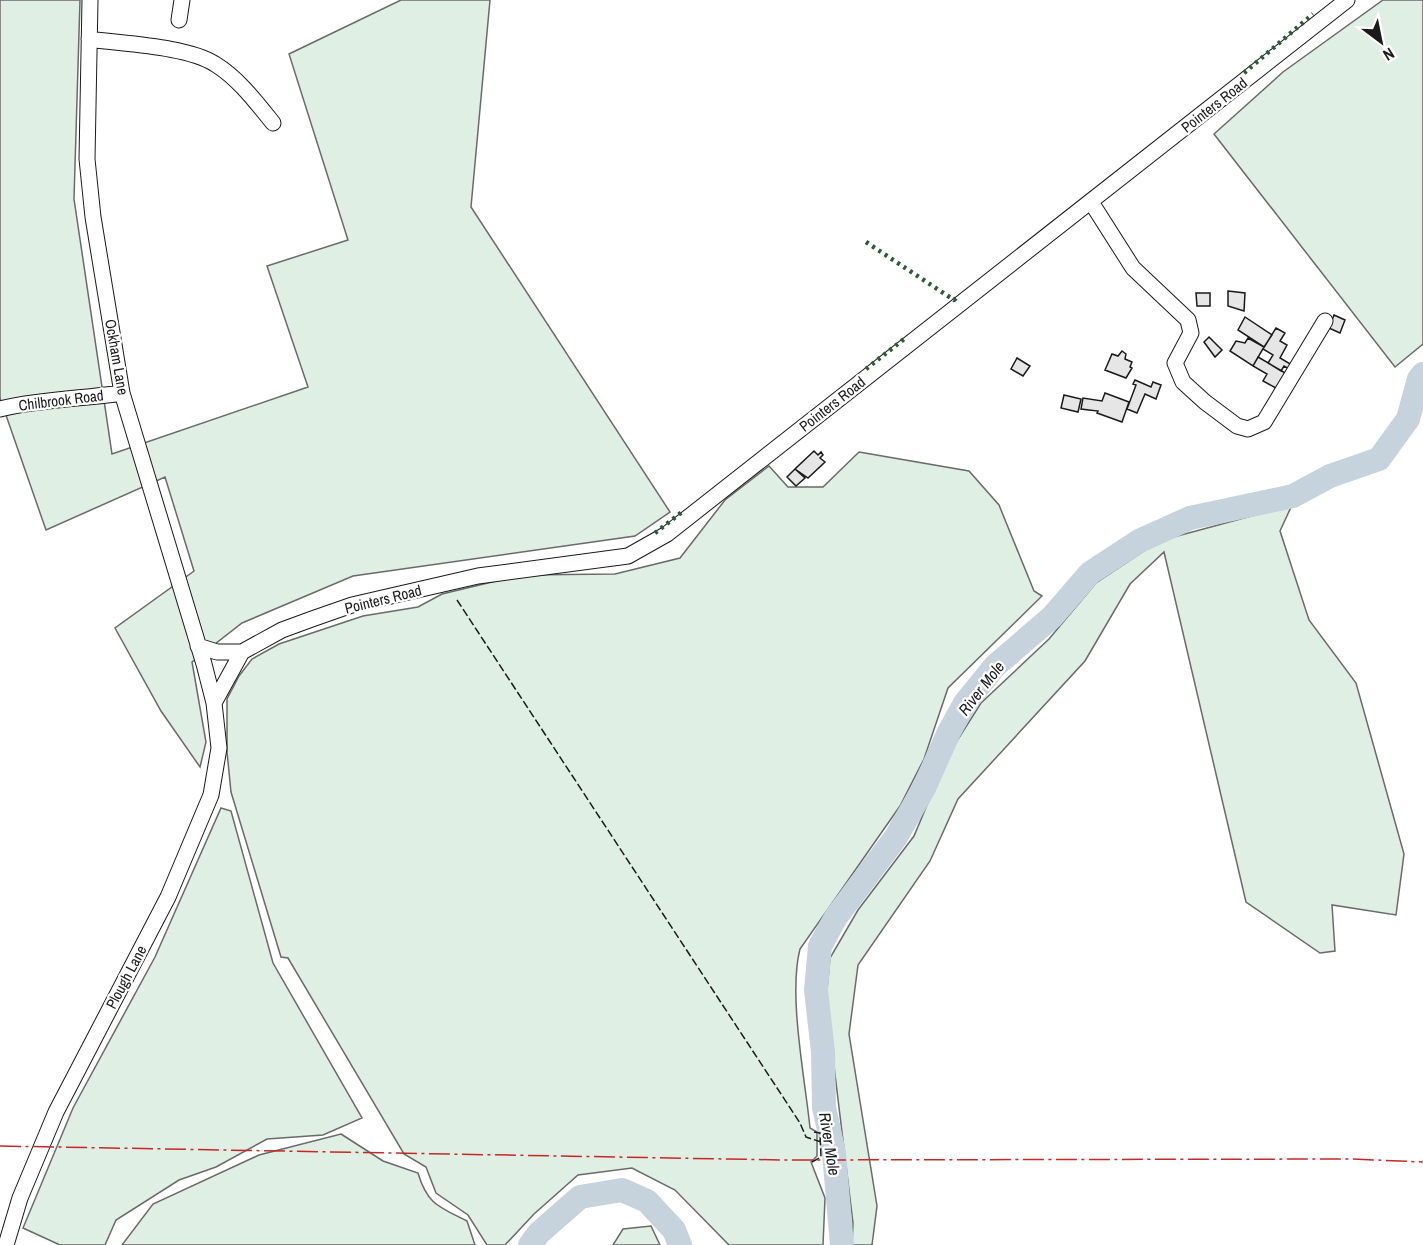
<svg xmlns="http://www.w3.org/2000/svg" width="1423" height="1245" font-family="'Archivo Narrow',sans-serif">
<rect width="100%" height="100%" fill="#fff"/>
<path fill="#e0efe3" stroke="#6a6a6a" stroke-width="1.5" d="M 0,0 L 80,0 L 74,199 L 112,454 L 308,387 L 267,266 L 348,240 L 289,54 L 401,0 L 490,0 L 471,207 L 670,512 L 635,536 L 353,576 L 242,623 L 192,662 L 206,742 L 200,767 L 161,711 L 115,628 L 194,571 L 165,477 L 46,530 L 0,398 Z
M 1383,0 L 1423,0 L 1423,344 L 1395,367 L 1214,134 L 1283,72 Z
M 859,452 L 969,471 L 999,505 L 1034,591 L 1042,596 L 948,688 L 924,759 L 900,806 L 800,949 C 788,995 805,1078 810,1128 L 817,1132 L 817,1156 L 811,1162 L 825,1198 L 823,1245 L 729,1245 L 675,1190 L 632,1168 L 578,1175 L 534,1214 L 505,1245 L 487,1245 L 468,1215 L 436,1193 L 426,1167 L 404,1154 L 288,958 L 281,957 L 231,792 L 227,752 L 227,699 L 239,676 L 252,659 L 279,644 L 363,616 L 418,607 L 442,594 L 521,575 L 615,574 L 680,558 L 725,500 L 769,466 L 788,487 L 823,487 Z
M 1292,505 L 1280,531 L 1309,620 L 1356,683 L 1404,854 L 1396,915 L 1332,905 L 1335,951 L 1320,953 L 1246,902 L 1164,552 L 1130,584 L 1085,661 L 958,799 L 930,861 L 858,965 L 849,1034 L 877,1206 L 872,1245 L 852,1245 L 853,1223 L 826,1000 L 830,958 L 858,910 L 914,836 L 948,755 L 981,703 L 1049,639 L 1096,583 L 1159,541 Z
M 221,808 L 231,811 L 273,963 L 362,1118 L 323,1135 L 267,1139 L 216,1167 L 179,1180 L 116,1220 L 105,1245 L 60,1245 L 23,1228 L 73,1108 L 155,957 Z
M 341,1134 L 383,1161 L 418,1173 C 427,1204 439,1207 467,1221 L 475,1245 L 122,1245 L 153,1204 L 259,1155 Z
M 651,1226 L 660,1245 L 613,1245 L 623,1229 Z"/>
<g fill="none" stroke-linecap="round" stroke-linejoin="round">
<path stroke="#c6d2dc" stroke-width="24" d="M 530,1245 L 539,1233 L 580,1197 L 622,1190 L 647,1201 L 674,1230 L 680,1245
M 842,1245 L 834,1153 L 824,1107 L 823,1052 L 816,990 L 820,946 L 836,917 L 896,837 L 924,788 L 949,732 L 965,703 L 995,666 L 1052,617 L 1090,573 L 1139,541 L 1190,518 L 1293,496 L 1330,476 L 1379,459 L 1408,419 L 1419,379 L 1423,374"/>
</g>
<path fill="#e6e6e6" stroke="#1a1a1a" stroke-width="1.5" d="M 1228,291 L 1245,293 L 1244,311 L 1228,306 Z
M 1196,293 L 1210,293 L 1210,306 L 1197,306 Z
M 1334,315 L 1345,320 L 1340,333 L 1329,328 Z
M 1245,317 L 1272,335 L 1264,347 L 1238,330 Z
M 1276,328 L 1285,333 L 1280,341 L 1287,345 L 1280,358 L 1292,365 L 1289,369 L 1284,366 L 1281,371 L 1268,363 L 1273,355 L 1263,349 Z
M 1209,337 L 1222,350 L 1215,357 L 1204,342 Z
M 1248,338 L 1264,347 L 1253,366 L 1230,351 L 1236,341 L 1245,343 Z
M 1122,351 L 1126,354 L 1125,359 L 1132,362 L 1130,367 L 1132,368 L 1126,378 L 1105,370 L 1112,354 L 1118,356 Z
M 1258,357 L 1287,374 L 1276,388 L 1263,381 L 1267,374 L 1253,366 Z
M 1017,358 L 1030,366 L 1023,376 L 1011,369 Z
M 1135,380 L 1151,387 L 1153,382 L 1161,385 L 1156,399 L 1145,394 L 1137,413 L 1127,409 L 1136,385 L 1133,384 Z
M 1105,393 L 1129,402 L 1122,422 L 1097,413 L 1098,411 L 1081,409 L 1083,398 L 1102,401 Z
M 1064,395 L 1081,399 L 1078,412 L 1061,408 Z
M 814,451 L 818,455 L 821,452 L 823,455 L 820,458 L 825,462 L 808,478 L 795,469 Z
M 795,469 L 805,478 L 796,486 L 787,477 Z"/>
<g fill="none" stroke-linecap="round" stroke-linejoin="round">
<g stroke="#1a1a1a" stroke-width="17">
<path id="minor" d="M 179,20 L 182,0
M 89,39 C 123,44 187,46 215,64 C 238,78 256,102 273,123
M 1091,202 L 1133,268 L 1188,320 L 1191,333 L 1175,363 L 1183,382 L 1205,402 L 1237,426 L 1248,429 L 1264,422 L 1325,321
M 0,409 C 40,399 81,399 122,393
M 198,646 L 217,652 L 242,652
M 214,703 L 242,652 L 282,630 L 312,619 L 352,605 L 478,576 L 628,556 L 667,534 L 1347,0
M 6,1245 L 20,1198 L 56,1112 L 168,897 L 211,795 L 219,748 L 214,703 L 204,664 L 122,393 L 93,217 L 87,159 L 90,0"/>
</g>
<use href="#minor" stroke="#fff" stroke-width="15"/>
<path stroke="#2b5a34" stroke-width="4.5" stroke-dasharray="3 4.5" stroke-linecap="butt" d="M 1244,73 L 1313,14
M 866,242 L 954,300 L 956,298
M 866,369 L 904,339
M 655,533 L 682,512"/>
<path stroke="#1a1a1a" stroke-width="1.5" stroke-dasharray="8 3" stroke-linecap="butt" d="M 457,600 L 800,1123 L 806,1137 L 821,1142
M 812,1162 L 821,1157 L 820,1133 L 814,1132"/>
<path stroke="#c62828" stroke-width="1.5" stroke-dasharray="21 4.5 3 4.5" stroke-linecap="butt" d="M 0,1146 L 783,1160 L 1353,1159 L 1423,1162"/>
</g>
<g text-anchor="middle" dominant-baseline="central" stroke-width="4.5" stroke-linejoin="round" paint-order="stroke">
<g font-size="15" fill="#1a1a1a" stroke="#fff">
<text transform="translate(1214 105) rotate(-38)">Pointers Road</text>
<text transform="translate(117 357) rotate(80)">Ockham Lane</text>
<text transform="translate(61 400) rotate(-7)">Chilbrook Road</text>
<text transform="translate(832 404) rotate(-38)">Pointers Road</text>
<text transform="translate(383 599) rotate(-14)">Pointers Road</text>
<text transform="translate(126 977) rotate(-62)">Plough Lane</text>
</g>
<g font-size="16" font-style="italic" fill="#1a1a1a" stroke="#fff">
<text transform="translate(981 688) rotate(-52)">River Mole</text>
<text transform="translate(830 1144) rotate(81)">River Mole</text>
</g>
</g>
<g transform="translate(1381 42) rotate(148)" stroke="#ffffff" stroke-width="4.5" paint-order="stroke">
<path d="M0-4.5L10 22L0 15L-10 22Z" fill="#1a1a1a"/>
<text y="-9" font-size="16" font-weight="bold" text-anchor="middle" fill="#1a1a1a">N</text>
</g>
</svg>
